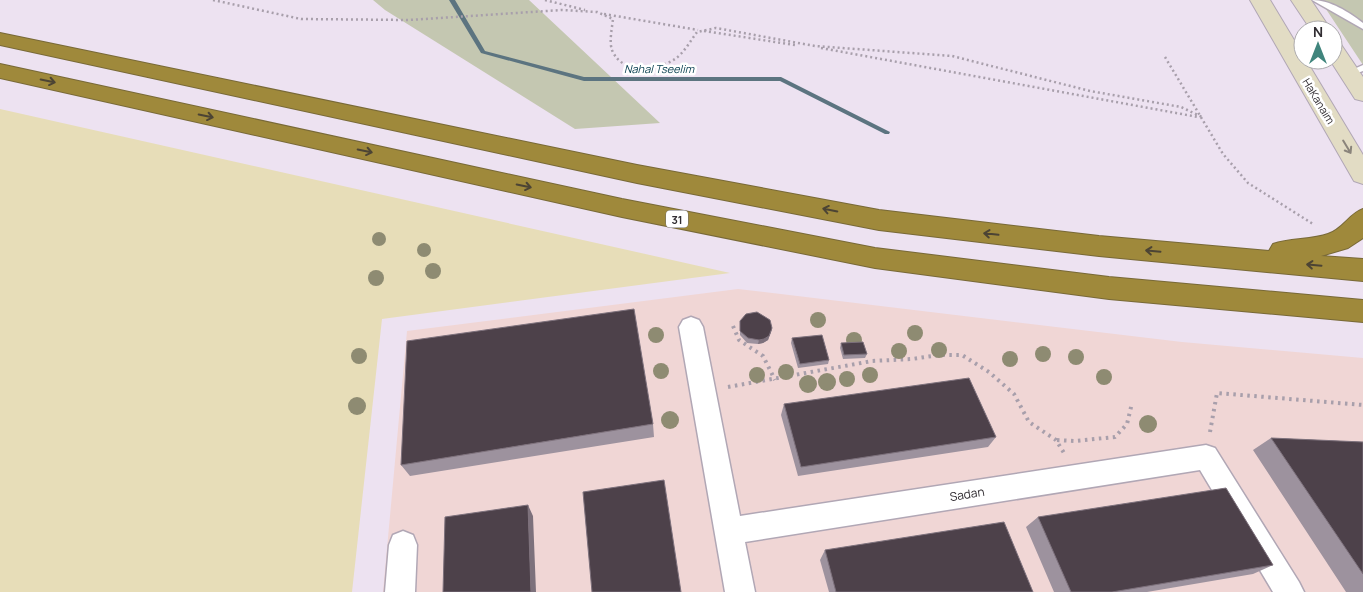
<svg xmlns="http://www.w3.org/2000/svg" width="1363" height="592" font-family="Manrope,sans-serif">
<rect width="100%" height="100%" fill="#ede2f1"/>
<path fill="#f0d6d5" d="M 738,289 L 1182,342 L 1363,358 L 1363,592 L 383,592 L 407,331 Z"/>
<path fill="#c4c7b1" d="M 373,0 L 529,0 L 660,123 L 575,129 L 385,10 Z
M 1320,0 L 1363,0 L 1363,65 Z"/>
<path fill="#e7ddb8" d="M 0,109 L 730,273 L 382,319 L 352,592 L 0,592 Z"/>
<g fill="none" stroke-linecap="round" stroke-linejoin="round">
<path fill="#5c7480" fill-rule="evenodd" d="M 449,0 L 455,0 L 485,51 L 584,77 L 781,77 L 890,132 L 889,134 L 885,134 L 780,81 L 584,81 L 481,53 Z"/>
<g stroke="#b1a7b5" stroke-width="3">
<path id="lane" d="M 1312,0 C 1330,0 1349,12 1363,23 L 1363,29 Z
M 1363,65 L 1363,71 L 1349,76 L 1345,73 Z"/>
</g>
<g stroke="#b1a7b5" stroke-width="3">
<path id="street" d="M 691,317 L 699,320 L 703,327 L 740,516 L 1206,445 L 1215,448 L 1299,582 L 1304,592 L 1273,592 L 1200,470 L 745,542 L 755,592 L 725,592 L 679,327 L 683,320 Z
M 403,531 L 413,535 L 417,545 L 415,592 L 385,592 L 389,545 L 393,535 Z"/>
</g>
<g stroke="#b1a7b5" stroke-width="2">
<path id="secondary" d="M 1250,0 L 1270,0 L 1303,55 L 1303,60 L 1306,60 L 1363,155 L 1363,184 L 1354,181 Z
M 1291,0 L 1311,0 L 1331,30 L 1311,30 Z
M 1333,42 L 1340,43 L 1363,77 L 1363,101 L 1355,99 L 1330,60 L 1333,60 Z"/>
</g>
<g stroke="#786938" stroke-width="2">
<path id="highway" d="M 0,33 L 637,165 L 879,210 L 1099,236 L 1269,251 L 1273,244 C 1291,238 1310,240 1328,234 C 1343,229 1349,214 1363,209 L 1363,238 L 1348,248 L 1321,256 L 1363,259 L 1363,281 L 1099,256 L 879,230 L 637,183 L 0,45 Z
M 0,64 L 622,199 L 875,248 L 1109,277 L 1363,300 L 1363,322 L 1109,299 L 875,268 L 622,217 L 0,78 Z"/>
</g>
<path stroke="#a89fab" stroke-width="2.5" stroke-dasharray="2 3" stroke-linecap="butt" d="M 213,0 L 301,19 L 409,20 L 562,10 L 597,12 L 613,19 C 612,28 609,42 612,50 C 622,75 656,71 675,59 C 684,53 691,40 697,32 L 716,28 L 815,46 L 952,56 L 1090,91 L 1181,107 L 1202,117
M 545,0 L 585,10
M 604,14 L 698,30
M 704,31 L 795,45
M 821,48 L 1198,117
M 1165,57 L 1223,154 L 1248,183 L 1313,224"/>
<path stroke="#a89fab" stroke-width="4" stroke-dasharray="2.5 4.5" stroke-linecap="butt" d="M 733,326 L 739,340 L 763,356 L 775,380
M 728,387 L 872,361 L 912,359 L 939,355 L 962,355 L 989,372 L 1014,394 L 1029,422 L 1056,440 L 1064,453
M 1210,432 L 1217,393 L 1363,405
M 1057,440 L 1075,441 L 1115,437 L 1127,424 L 1132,403"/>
<use href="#lane" fill="#fff" fill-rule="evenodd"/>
<use href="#street" fill="#fff" fill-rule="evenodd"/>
<use href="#secondary" fill="#e2dcc4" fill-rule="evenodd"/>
<use href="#highway" fill="#9f893b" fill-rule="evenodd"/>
</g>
<g fill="#8e8b72">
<circle cx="379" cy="239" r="7"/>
<circle cx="424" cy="250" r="7"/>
<circle cx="433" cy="271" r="8"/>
<circle cx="376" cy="278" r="8"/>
<circle cx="818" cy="320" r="8"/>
<circle cx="915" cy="333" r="8"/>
<circle cx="656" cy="335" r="8"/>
<circle cx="854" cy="340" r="8"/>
<circle cx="939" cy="350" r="8"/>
<circle cx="899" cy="351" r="8"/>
<circle cx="1043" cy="354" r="8"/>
<circle cx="359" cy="356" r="8"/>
<circle cx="1076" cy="357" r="8"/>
<circle cx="1010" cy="359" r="8"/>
<circle cx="661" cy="371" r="8"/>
<circle cx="786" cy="372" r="8"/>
<circle cx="757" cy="375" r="8"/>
<circle cx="870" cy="375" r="8"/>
<circle cx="1104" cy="377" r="8"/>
<circle cx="847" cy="379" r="8"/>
<circle cx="827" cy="382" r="9"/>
<circle cx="808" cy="384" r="9"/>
<circle cx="357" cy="406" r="9"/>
<circle cx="670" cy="420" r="9"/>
<circle cx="1148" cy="424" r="9"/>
</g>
<path fill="#9d929e" d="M 740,321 L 772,328 L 771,332 L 768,340 L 763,343 L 758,344 L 747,343 L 740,335 Z
M 792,338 L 829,360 L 828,364 L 798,368 L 791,343 Z
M 841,343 L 867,354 L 865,358 L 843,359 L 840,348 Z
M 784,404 L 996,437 L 988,447 L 798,476 L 781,415 Z
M 653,424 L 654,437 L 410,476 L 401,465 Z
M 1271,438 L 1363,442 L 1363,592 L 1346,592 L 1253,450 Z
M 1038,517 L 1273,565 L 1253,574 L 1147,592 L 1054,592 L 1026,527 Z
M 825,550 L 1033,592 L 829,592 L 820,560 Z"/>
<path fill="#7d717c" d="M 772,328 L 771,332 L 768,340 L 763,343 L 758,344 L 759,340 Z
M 528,505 L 533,516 L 536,592 L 531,592 Z"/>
<path fill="#4d414a" stroke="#7d717c" d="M 634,309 L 653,424 L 401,465 L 407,341 Z
M 757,312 L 770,320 L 772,328 L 769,336 L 764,339 L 759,340 L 748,338 L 740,331 L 740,321 L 746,314 Z
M 822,335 L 829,360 L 800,364 L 792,338 Z
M 863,342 L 867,354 L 844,355 L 841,343 Z
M 969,378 L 996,437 L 801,467 L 784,404 Z
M 1271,438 L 1363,442 L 1363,574 Z
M 664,480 L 681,592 L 592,592 L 583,492 Z
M 1226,488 L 1273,565 L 1112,592 L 1071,592 L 1038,517 Z
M 528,505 L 531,592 L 443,592 L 445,517 Z
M 1004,522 L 1033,592 L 836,592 L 825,550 Z"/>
<defs><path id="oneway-shaft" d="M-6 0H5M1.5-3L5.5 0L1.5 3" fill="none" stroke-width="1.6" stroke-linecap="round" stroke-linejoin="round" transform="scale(1.25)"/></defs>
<g stroke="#4c4434">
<use href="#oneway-shaft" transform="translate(48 81) rotate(12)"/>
<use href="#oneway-shaft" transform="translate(206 116) rotate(12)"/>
<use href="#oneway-shaft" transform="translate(365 151) rotate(12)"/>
<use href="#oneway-shaft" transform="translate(524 186) rotate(12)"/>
<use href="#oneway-shaft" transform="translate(830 210) rotate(-169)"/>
<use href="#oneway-shaft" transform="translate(991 234) rotate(-174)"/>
<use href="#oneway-shaft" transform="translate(1153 251) rotate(-175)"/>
<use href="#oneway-shaft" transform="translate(1314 265) rotate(-175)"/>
</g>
<use stroke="#8a847b" href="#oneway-shaft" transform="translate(1347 147) rotate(59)"/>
<g text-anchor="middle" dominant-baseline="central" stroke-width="5" stroke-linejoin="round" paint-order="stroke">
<g font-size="11" font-style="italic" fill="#053c4d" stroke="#fff">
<text x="659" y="68">Nahal Tseelim</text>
</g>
<g font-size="11" fill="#312d32" stroke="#fff">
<text transform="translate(1319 101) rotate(59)">HaKanaim</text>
</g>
<rect fill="#fff" stroke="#6f6c70" stroke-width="1" x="666" y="210.5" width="22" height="17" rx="4"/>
<g font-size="11" font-weight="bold" fill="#312d32">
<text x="677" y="219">31</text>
</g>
<g font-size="12" fill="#312d32" stroke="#fff">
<text transform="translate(967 494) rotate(-9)">Sadan</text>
</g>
</g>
<g transform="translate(1318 45)"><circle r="24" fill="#ffffff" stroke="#adabad"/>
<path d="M0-4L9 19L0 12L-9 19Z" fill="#40857d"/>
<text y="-8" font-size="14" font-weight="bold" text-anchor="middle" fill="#312d32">N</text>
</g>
</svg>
